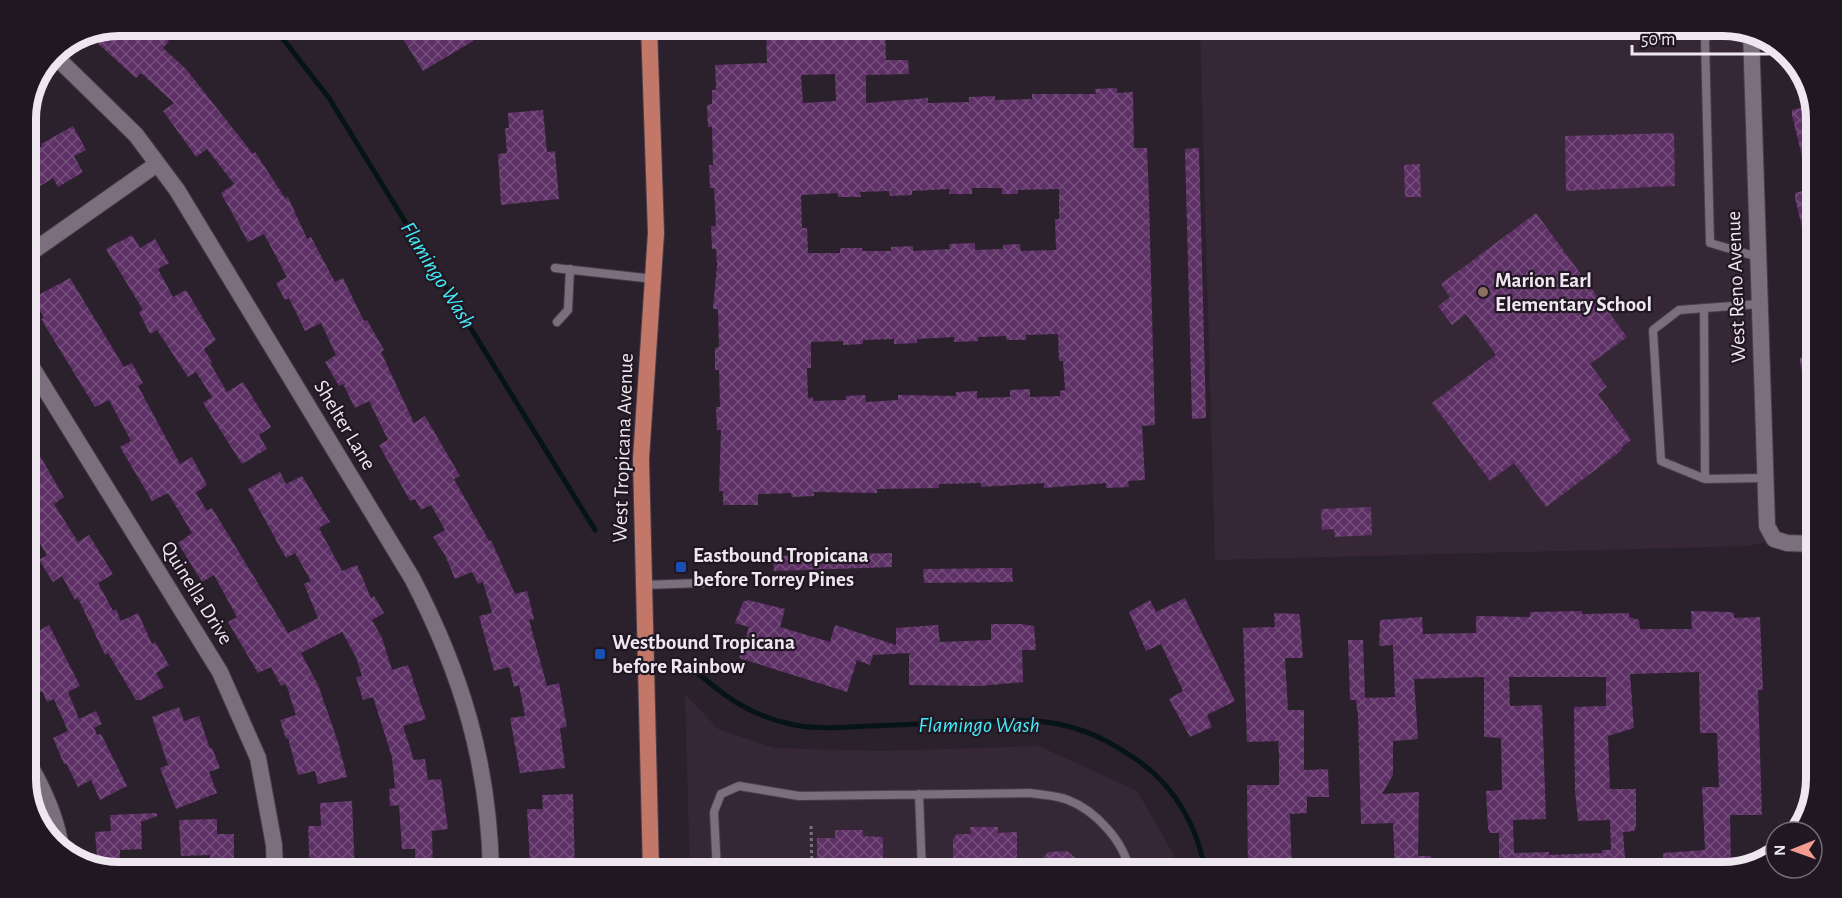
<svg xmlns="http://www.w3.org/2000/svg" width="1842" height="898" font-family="'Alegreya Sans',sans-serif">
<defs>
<pattern id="building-cross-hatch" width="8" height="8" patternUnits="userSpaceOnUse" patternTransform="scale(1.5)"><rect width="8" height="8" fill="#5d3066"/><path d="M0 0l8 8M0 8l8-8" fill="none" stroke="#754e7c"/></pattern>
</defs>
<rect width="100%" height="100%" fill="#2b212c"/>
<path fill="#362737" d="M 1200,26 L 1723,26 L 1751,32 L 1774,539 L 1750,546 L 1215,560 Z
M 685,694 L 718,729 L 774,748 L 881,751 L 1039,746 L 1137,791 L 1174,855 L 1175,872 L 690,872 Z"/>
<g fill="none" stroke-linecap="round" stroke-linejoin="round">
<path stroke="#061415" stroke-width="5" d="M 273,26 L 329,98 L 595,530
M 693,669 C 724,696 749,715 790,724 C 815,730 842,727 868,726 C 904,725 940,723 977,722 C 1006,721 1038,718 1067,726 C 1095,733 1117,746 1140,762 C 1175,787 1199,829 1205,872"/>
</g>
<path fill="url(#building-cross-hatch)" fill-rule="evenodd" d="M 119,26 L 152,26 L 169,41 L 163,48 L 186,69 L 253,154 L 255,152 L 285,198 L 288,197 L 307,239 L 311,237 L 335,282 L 343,278 L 364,321 L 367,320 L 384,350 L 381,352 L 414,423 L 425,416 L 460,476 L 454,479 L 489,541 L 491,540 L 515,594 L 527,591 L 534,619 L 529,620 L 547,686 L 559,683 L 567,727 L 560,728 L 565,768 L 520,773 L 510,718 L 525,716 L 519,685 L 514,687 L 509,667 L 494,671 L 479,616 L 492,613 L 483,582 L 478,584 L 472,572 L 455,579 L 445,555 L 433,537 L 445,530 L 431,505 L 421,510 L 415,499 L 410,501 L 379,445 L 388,440 L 369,401 L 355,408 L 343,384 L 339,386 L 325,362 L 336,355 L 321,323 L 305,331 L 289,298 L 285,300 L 276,283 L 287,277 L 264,234 L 248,242 L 221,193 L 234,184 L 207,149 L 196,157 L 184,140 L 163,111 L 174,103 L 141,73 L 136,78 L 94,40 L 101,33 Z
M 395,26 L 463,26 L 473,41 L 423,71 Z
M 766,26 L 885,26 L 886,60 L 908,60 L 909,74 L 866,75 L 866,103 L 928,98 L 928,103 L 969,102 L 969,97 L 995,96 L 995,100 L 1032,99 L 1032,94 L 1096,94 L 1095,89 L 1117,88 L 1117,93 L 1133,92 L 1134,148 L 1147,148 L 1149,199 L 1155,425 L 1142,426 L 1145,480 L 1128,481 L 1129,487 L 1106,488 L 1106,483 L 1044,488 L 1044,483 L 981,487 L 981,483 L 939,484 L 939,488 L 877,489 L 877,493 L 814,492 L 814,496 L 792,497 L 791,493 L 758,494 L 758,505 L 723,505 L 723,491 L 719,491 L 721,430 L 717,430 L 716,407 L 720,407 L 719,370 L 715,370 L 715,348 L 719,347 L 718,309 L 713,309 L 717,265 L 716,249 L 712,249 L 711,226 L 716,226 L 714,188 L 710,188 L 709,165 L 713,165 L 712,127 L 708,127 L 707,105 L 712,104 L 712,90 L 716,90 L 715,65 L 767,63 ZM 835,74 L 836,101 L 803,103 L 801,75 ZM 972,188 L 1002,188 L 1002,194 L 1018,194 L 1018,190 L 1059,189 L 1059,219 L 1055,219 L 1056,250 L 1021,251 L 1020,244 L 1003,245 L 1003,249 L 975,250 L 975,243 L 949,244 L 950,249 L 913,251 L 913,246 L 891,247 L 891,251 L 862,251 L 862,248 L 840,248 L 840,253 L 808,253 L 807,228 L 802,228 L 801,195 L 838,193 L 838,197 L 861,197 L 860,192 L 889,191 L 890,196 L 912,195 L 912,191 L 950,189 L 949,194 L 972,194 ZM 1058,334 L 1059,361 L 1063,361 L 1065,390 L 1060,391 L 1060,396 L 1030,397 L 1030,389 L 1010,390 L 1010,397 L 977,398 L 977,391 L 956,392 L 956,396 L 898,395 L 898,400 L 866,402 L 865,395 L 846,396 L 846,400 L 813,401 L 813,397 L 808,398 L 807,368 L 811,368 L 811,342 L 843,341 L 843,345 L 863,344 L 863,340 L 894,339 L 894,344 L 917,343 L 917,339 L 954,337 L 954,342 L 978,341 L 978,337 L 1006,336 L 1007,340 L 1026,340 L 1026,335 Z
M 1814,105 L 1816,113 L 1816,263 L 1811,264 L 1795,198 L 1795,193 L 1810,189 L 1792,115 L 1792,110 Z
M 543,110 L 547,152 L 555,151 L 559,199 L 501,205 L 498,154 L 507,153 L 505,128 L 509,128 L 508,113 Z
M 73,126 L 86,150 L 74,156 L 83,172 L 58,187 L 53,178 L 26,195 L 26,157 L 42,146 L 41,144 Z
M 1674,133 L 1675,186 L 1566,191 L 1565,136 Z
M 1199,148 L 1206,418 L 1192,419 L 1185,149 Z
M 1420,164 L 1421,197 L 1405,197 L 1404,165 Z
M 1536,213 L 1627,337 L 1590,364 L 1607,387 L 1598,394 L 1631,440 L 1621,448 L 1622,450 L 1546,507 L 1514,463 L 1490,481 L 1432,403 L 1496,355 L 1466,314 L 1452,325 L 1438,306 L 1450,297 L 1441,284 Z
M 132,235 L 140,248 L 155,239 L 169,263 L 158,269 L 173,297 L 186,290 L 216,340 L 204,349 L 212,362 L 210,363 L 227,392 L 243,382 L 271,427 L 259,435 L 267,449 L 242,464 L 203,403 L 212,397 L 196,372 L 188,377 L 157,330 L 150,334 L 139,312 L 143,310 L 106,249 Z
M 70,278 L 124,367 L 132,363 L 143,383 L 138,386 L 180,464 L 192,457 L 207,485 L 196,493 L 207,511 L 212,508 L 288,633 L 318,618 L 304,584 L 311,581 L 295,553 L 286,558 L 248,489 L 280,472 L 286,484 L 302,476 L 330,522 L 319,528 L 342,571 L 357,565 L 371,598 L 374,596 L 384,613 L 372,620 L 382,638 L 392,670 L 408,665 L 426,719 L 403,726 L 414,760 L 425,759 L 428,780 L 441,779 L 448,829 L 432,831 L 433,873 L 416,873 L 415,849 L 402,849 L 399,805 L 390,806 L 389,789 L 395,788 L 392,757 L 373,697 L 363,700 L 356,677 L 362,676 L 356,657 L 342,632 L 301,653 L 318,685 L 338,742 L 347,777 L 318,784 L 315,771 L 298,775 L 288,738 L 286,739 L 280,720 L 296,715 L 286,684 L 281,686 L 271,667 L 258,673 L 228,622 L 237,617 L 214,575 L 202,582 L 178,543 L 192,533 L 168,493 L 152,501 L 120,447 L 131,441 L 109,400 L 95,407 L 41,319 L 44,318 L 33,298 Z
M 1816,353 L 1816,409 L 1811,410 L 1800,363 L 1800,358 Z
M 26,432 L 64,497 L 54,504 L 78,542 L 89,535 L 113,574 L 98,583 L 113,611 L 116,609 L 121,621 L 138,613 L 152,644 L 155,642 L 169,665 L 156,673 L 164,687 L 141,700 L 136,700 L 108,653 L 105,655 L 78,598 L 75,600 L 62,576 L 53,582 L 39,560 L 47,555 L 26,520 Z
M 1371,507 L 1372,535 L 1335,537 L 1334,529 L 1322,530 L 1321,509 Z
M 892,553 L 892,567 L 774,571 L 773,556 Z
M 1012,568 L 1013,582 L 924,583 L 923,569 Z
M 1185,598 L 1235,701 L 1207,715 L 1212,727 L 1190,737 L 1169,699 L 1183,691 L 1161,644 L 1146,651 L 1129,612 L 1150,600 L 1156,612 Z
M 748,600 L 785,609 L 780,627 L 830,642 L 835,625 L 896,645 L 896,628 L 938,625 L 940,642 L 991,640 L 991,624 L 1020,624 L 1034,626 L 1036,650 L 1022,650 L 1023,682 L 980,686 L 909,685 L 909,653 L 873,655 L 870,665 L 857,660 L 847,692 L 739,658 L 749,627 L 735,623 L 743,602 Z
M 26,610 L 37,632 L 49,625 L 80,686 L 68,692 L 79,719 L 96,711 L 102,724 L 94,728 L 97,735 L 101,734 L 127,786 L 100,800 L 91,780 L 78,787 L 66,763 L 64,764 L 53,738 L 68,731 L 54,699 L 47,702 L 42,691 L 26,699 Z
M 1582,611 L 1582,614 L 1629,613 L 1629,617 L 1639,620 L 1640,629 L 1692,629 L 1691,611 L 1729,612 L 1734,613 L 1734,618 L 1760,617 L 1763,690 L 1758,690 L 1762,815 L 1730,815 L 1731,863 L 1723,863 L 1723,872 L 1694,872 L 1693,864 L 1664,865 L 1663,853 L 1705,850 L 1702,787 L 1719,787 L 1717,733 L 1700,733 L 1699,672 L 1630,674 L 1634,728 L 1608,736 L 1610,789 L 1636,789 L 1636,827 L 1634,831 L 1623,832 L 1626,872 L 1499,872 L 1499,833 L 1490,833 L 1488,828 L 1486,791 L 1502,790 L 1501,738 L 1484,737 L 1484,677 L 1414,679 L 1418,739 L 1393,741 L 1393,775 L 1382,794 L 1419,792 L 1418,856 L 1431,856 L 1433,872 L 1395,870 L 1393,823 L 1361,824 L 1358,716 L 1356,700 L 1350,700 L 1348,640 L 1363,640 L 1365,698 L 1395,697 L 1393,645 L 1379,646 L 1380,620 L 1422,617 L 1423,634 L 1476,633 L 1476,616 L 1530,617 L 1530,612 ZM 1509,677 L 1606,677 L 1606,706 L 1574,707 L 1575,791 L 1578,821 L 1610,820 L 1611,850 L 1602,850 L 1602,853 L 1549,855 L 1549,852 L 1514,853 L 1513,820 L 1546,819 L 1542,705 L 1510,706 Z
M 1274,613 L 1299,614 L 1300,619 L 1303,658 L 1285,658 L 1288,710 L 1304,710 L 1304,770 L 1328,769 L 1329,797 L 1307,797 L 1307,813 L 1290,814 L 1292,872 L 1248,872 L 1247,785 L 1279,785 L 1279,754 L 1278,741 L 1247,742 L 1243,628 L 1275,627 Z
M 179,707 L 184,721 L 199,716 L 210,749 L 212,748 L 220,768 L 209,772 L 217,793 L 176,809 L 160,768 L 168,765 L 152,717 Z
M 573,794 L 575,873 L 545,873 L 544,864 L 530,865 L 527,809 L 543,809 L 542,795 Z
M 352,801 L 355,873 L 310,873 L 308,826 L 321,826 L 320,803 Z
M 157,813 L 157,816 L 141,822 L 142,849 L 120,850 L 120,873 L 98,868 L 95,832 L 111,831 L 110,815 Z
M 217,819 L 217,834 L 234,834 L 234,873 L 211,873 L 210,855 L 181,856 L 179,820 Z
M 970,827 L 998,827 L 998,833 L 1017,832 L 1017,872 L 953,872 L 953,839 L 957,834 L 971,834 Z
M 835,830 L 863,830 L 863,836 L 883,837 L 883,872 L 817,873 L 817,838 L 835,838 Z
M 1067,851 L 1092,872 L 1031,872 L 1048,852 Z"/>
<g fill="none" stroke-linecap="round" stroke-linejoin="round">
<g stroke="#483f49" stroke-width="10">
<path id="service" d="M 1715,26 L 1705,40 L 1710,243 L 1758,257
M 555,268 L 654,279
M 1759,304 L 1679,310 L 1653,330 L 1661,461 L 1705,479 L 1764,478
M 1704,308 L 1705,479
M 557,322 L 568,310 L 570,269
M 643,585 L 702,583
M 919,794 L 922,872
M 717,872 L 714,812 L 721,794 L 739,786 L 799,796 L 1030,793 C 1042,795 1056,795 1068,800 C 1095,810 1126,843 1129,872"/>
</g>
<g stroke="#483f49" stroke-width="18">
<path id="minor" d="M 1751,32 L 1767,526 L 1774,539 L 1787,543 L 1816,544
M 53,54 L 136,135 L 177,190 L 412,578 C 462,674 489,764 491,872
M 26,256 L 157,164
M 26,358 L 220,672 L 258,758 L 274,845 L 275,872
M 26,759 C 42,786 57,817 61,849"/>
</g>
<g stroke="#483f49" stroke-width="18">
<path id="primary" d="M 649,26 L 656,233 L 641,459 L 651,872"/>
</g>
<path stroke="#7b727c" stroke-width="3" stroke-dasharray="3 3" stroke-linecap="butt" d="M 811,826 L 812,871"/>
<use href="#service" stroke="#7c6f7d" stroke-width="8"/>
<use href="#minor" stroke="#7c6f7d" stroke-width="16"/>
<use href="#primary" stroke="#c37768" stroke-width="16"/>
</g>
<circle fill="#8d6e63" stroke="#211723" stroke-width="2" cx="1483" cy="292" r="6"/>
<g fill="#1a4fb4" stroke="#211723" stroke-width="2">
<rect x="675" y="561" width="12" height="12" rx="3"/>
<rect x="594" y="648" width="12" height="12" rx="3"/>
</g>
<g text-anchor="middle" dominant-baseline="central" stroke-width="4.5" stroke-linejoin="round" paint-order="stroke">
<g font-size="21" font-weight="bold" fill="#eee7ef" stroke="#211723" text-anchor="start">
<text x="1495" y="280">Marion Earl<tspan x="1495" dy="24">Elementary School</tspan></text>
<text x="693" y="555">Eastbound Tropicana<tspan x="693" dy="24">before Torrey Pines</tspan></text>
<text x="612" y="642">Westbound Tropicana<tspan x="612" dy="24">before Rainbow</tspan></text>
</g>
<g font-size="21" fill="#eee7ef" stroke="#211723">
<text transform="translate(1736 287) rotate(-92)">West Reno Avenue</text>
<text transform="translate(345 425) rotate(59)">Shelter Lane</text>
<text transform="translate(623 448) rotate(-88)">West Tropicana Avenue</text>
<text transform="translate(197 593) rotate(58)">Quinella Drive</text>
</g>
<g font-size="22" font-style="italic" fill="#46edfa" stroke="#211723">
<text transform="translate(438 275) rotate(58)">Flamingo Wash</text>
<text x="979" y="725">Flamingo Wash</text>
</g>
</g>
<path d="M0 0H1842V898H0ZM119 36H1723A83 83 0 0 1 1806 119V779A83 83 0 0 1 1723 862H119A83 83 0 0 1 36 779V119A83 83 0 0 1 119 36Z" fill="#211723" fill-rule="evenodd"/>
<path fill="none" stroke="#eee7ef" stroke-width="8" d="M119 36H1723A83 83 0 0 1 1806 119V779A83 83 0 0 1 1723 862H119A83 83 0 0 1 36 779V119A83 83 0 0 1 119 36Z"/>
<g transform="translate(1794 850) rotate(269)"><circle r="28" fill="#211723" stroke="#736a75" stroke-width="1.5"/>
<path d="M0-4.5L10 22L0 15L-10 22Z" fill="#f59c92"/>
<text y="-9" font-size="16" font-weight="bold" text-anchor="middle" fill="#eee7ef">N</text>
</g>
<path d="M1632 45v9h136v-9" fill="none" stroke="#eee7ef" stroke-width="3"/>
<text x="1641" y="45" font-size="18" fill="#eee7ef" stroke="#211723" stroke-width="4.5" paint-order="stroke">50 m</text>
</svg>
